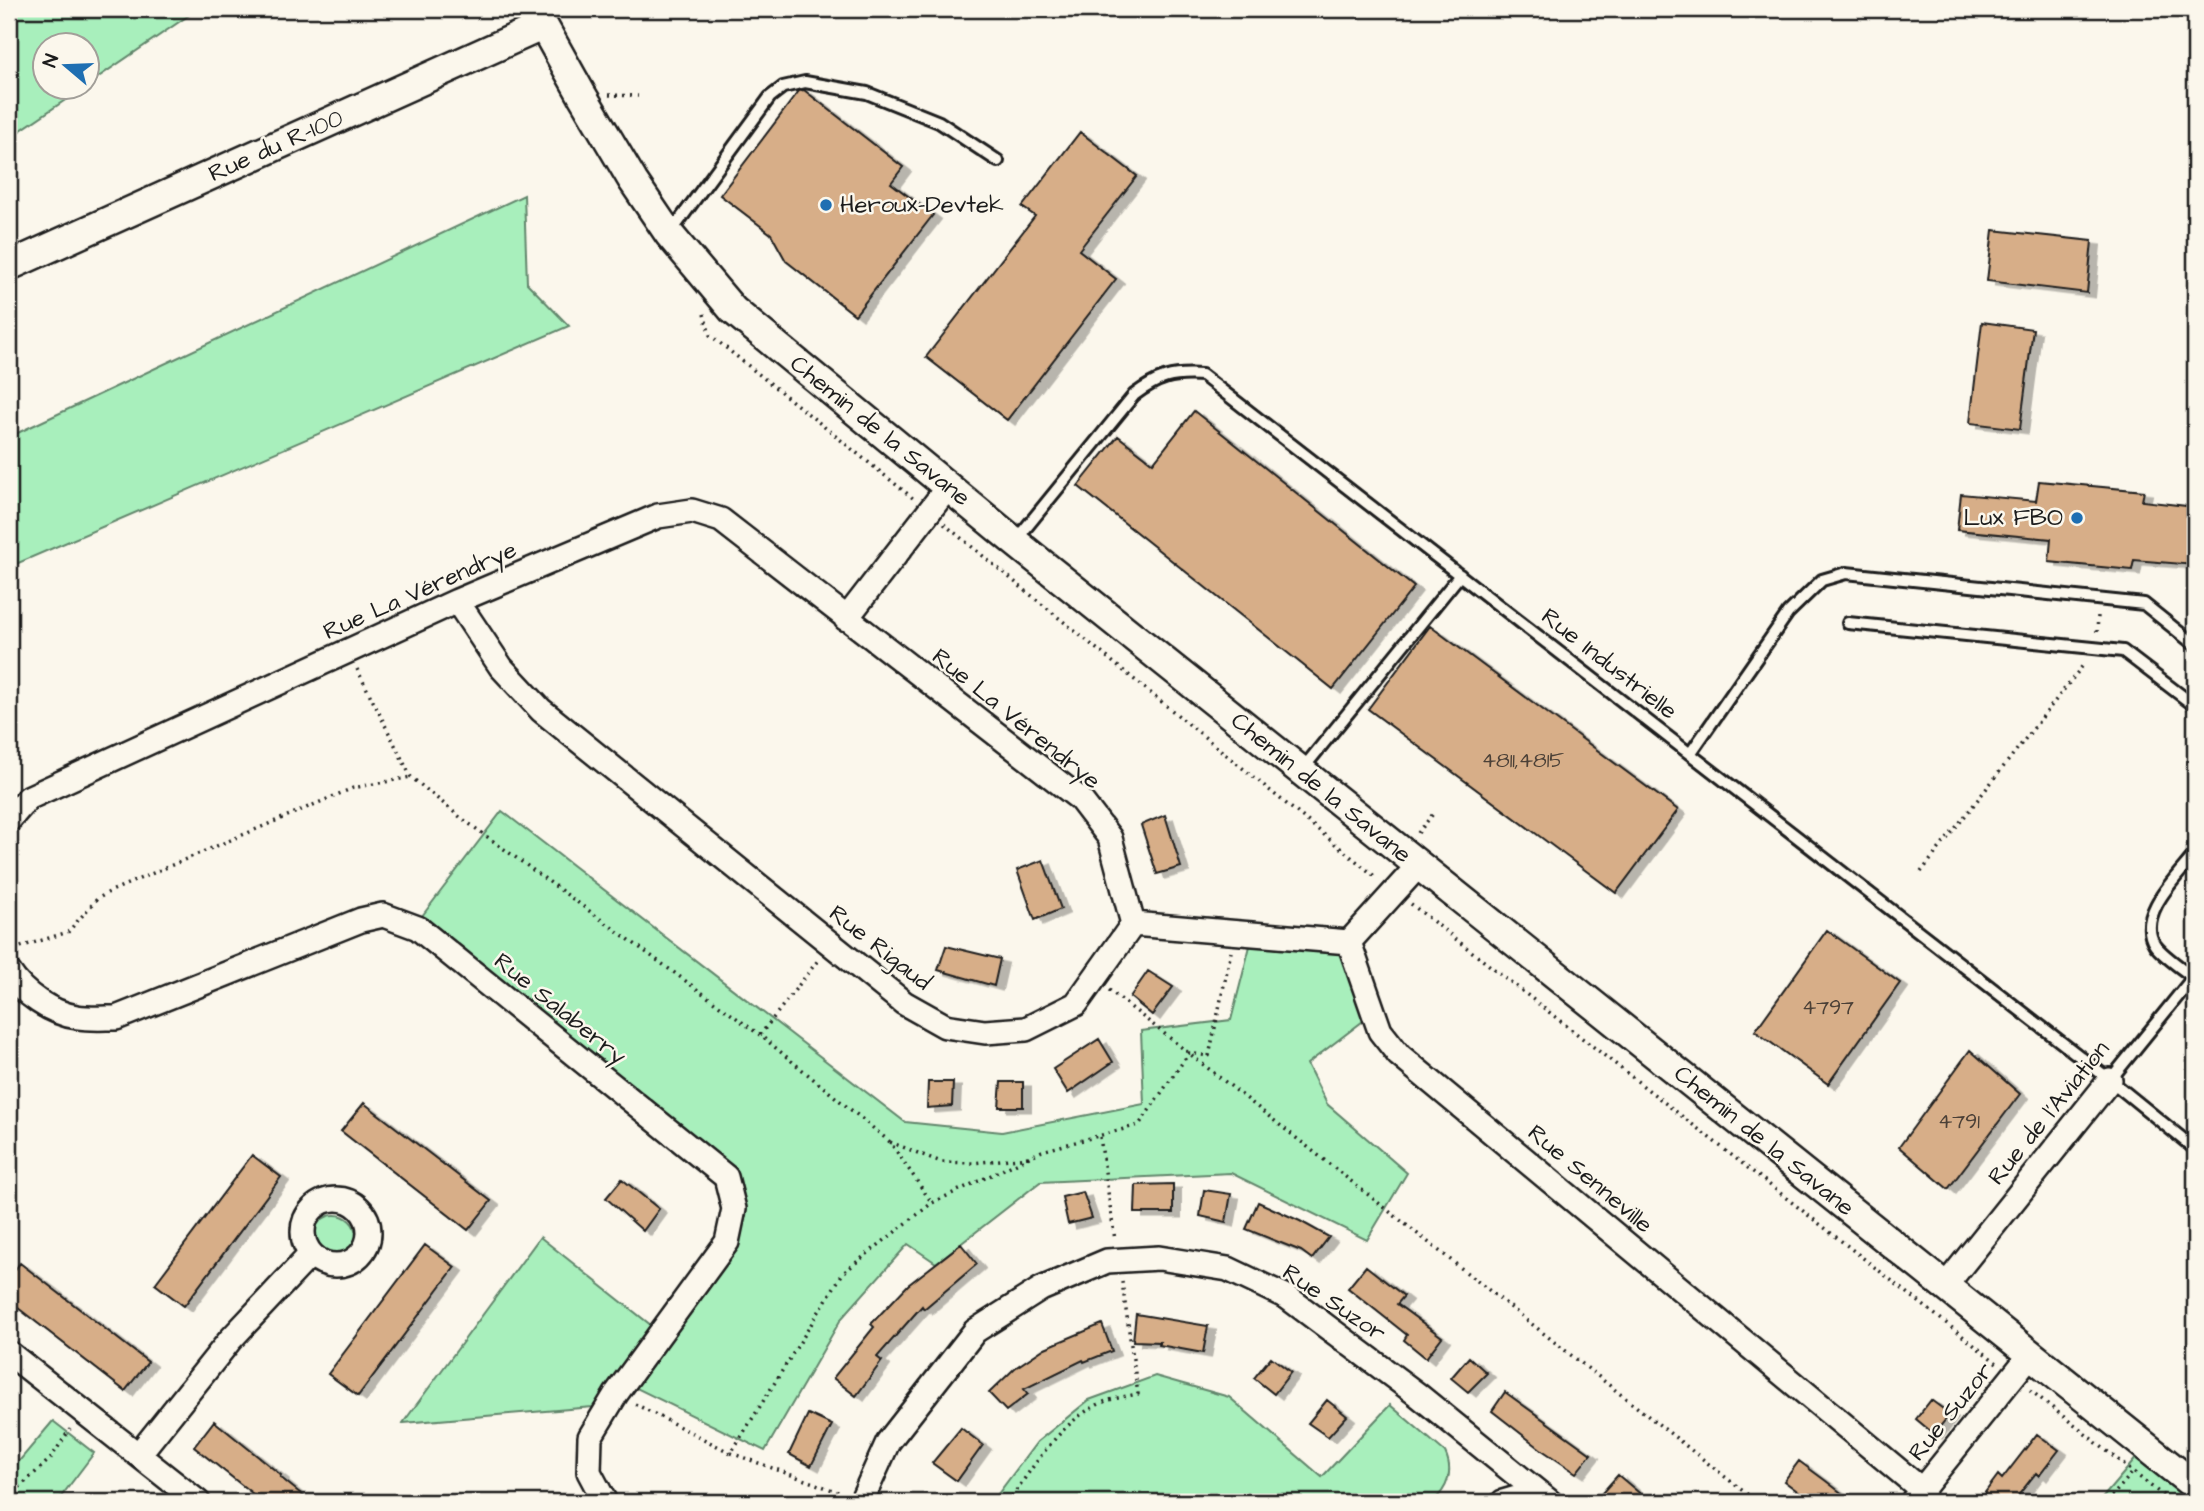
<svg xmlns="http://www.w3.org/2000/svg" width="2204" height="1511" font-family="'Architects Daughter',sans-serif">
<defs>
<filter id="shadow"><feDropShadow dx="8" dy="4.5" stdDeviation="0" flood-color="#0004"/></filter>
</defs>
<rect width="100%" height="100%" fill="#fbf7ec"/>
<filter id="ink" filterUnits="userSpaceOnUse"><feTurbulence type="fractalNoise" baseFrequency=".0143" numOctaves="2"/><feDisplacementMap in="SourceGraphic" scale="14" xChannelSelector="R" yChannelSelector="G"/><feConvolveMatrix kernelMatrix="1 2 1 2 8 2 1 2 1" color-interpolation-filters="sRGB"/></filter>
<g filter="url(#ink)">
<path fill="#a8efbc" stroke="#62866c" stroke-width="2" d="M 9,9 L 198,9 L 88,84 L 88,46 L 46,46 L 46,88 L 83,88 L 9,138 Z
M 524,195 L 527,283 L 569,326 L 9,567 L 9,437 Z
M 502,811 L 905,1122 L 1002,1132 L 1144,1104 L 1141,1031 L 1231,1020 L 1250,946 L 1354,955 L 1367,1018 L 1307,1064 L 1327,1104 L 1407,1173 L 1367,1240 L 1231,1173 L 1040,1182 L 936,1263 L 908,1244 L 841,1319 L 765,1451 L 630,1385 L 739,1238 L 732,1171 L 422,916 Z
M314 1236a21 21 0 1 1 42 0a21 21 0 1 1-42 0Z
M 540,1237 L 652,1326 L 593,1407 L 403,1423 Z
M 1155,1376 L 1229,1397 L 1322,1477 L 1390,1405 L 1445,1452 C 1454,1471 1448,1489 1432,1502 L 992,1502 L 1037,1442 L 1089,1400 Z
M 53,1421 L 94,1453 L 57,1502 L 9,1502 L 9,1473 Z
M 2138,1456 L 2195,1500 L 2195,1502 L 2099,1502 Z"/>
<path fill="#d7ae88" stroke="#1c1c1c" stroke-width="2" filter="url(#shadow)" d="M 804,90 L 903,167 L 891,183 L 933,215 L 855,315 L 786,261 L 771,234 L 720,195 L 799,91 Z
M 1080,132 L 1137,176 L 1079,250 L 1116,279 L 1007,420 L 926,357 L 1035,216 L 1022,207 Z
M 1993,230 L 2092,241 L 2087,293 L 1987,281 Z
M 1982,322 L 2033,329 L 2020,429 L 1970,423 Z
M 1194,411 L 1414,587 L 1333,689 L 1078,486 L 1118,436 L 1153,463 Z
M 2039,481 L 2144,491 L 2142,501 L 2195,507 L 2195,565 L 2134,560 L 2132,570 L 2049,562 L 2051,539 L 1957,530 L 1961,494 L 2036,501 Z
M 1430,626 L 1678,810 L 1616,893 L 1368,709 Z
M 1165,815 L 1181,867 L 1157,874 L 1141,825 Z
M 1043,860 L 1061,909 L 1035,920 L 1017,870 Z
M 1827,930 L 1900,983 L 1828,1084 L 1755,1031 Z
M 946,946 L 1000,959 L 994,986 L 938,970 Z
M 1148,971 L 1173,987 L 1152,1015 L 1130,997 Z
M 1099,1039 L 1113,1062 L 1068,1093 L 1053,1069 Z
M 1970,1050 L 2020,1094 L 1948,1189 L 1899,1147 Z
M 928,1082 L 953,1082 L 952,1106 L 927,1108 Z
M 1001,1082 L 1023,1082 L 1023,1107 L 999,1107 Z
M 364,1103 L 491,1201 L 468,1230 L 341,1131 Z
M 252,1155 L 281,1177 L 184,1306 L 155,1284 Z
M 622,1179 L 659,1209 L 643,1231 L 606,1198 Z
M 1173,1184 L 1173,1213 L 1135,1213 L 1136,1185 Z
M 1204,1190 L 1231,1194 L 1226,1222 L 1200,1216 Z
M 1083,1192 L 1092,1218 L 1068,1224 L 1062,1197 Z
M 1258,1202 L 1300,1221 L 1329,1237 L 1312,1259 L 1301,1251 L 1246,1229 Z
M 961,1244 L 977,1264 L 924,1309 L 922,1306 L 877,1357 L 882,1361 L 856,1396 L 833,1378 L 874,1327 L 871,1324 L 908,1285 Z
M 425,1245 L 455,1267 L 358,1396 L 328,1374 Z
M 20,1263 L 148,1362 L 125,1391 L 9,1301 L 9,1278 Z
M 1366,1266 L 1404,1296 L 1397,1304 L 1442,1337 L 1426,1358 L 1404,1340 L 1407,1335 L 1348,1288 Z
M 1136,1314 L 1208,1326 L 1203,1353 L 1159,1345 L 1160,1342 L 1133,1341 Z
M 1102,1324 L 1112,1351 L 1084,1362 L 1083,1360 L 1024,1389 L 1028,1394 L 1006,1411 L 989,1393 L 1015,1368 L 1045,1348 Z
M 1271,1357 L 1291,1372 L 1274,1394 L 1254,1378 Z
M 1469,1357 L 1487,1373 L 1468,1392 L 1451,1378 Z
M 1505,1392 L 1591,1454 L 1576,1473 L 1542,1450 L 1492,1411 Z
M 1327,1400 L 1347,1416 L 1328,1437 L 1308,1423 Z
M 1931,1400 L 1950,1414 L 1934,1434 L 1916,1419 Z
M 808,1414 L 832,1425 L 811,1466 L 789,1454 Z
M 214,1421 L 281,1475 L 280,1477 L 311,1502 L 263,1502 L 194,1447 Z
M 961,1428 L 983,1445 L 957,1481 L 932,1463 Z
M 2037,1434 L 2059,1450 L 2039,1476 L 2036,1473 L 2013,1502 L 1978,1502 L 1998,1475 L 2002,1479 Z
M 1799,1461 L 1826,1481 L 1853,1502 L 1812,1502 L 1784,1481 Z
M 1618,1475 L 1650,1502 L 1594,1502 Z"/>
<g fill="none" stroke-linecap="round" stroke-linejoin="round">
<g stroke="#1c1c1c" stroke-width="16">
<path id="service" d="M 671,232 L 770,97 L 783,87 L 805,82 L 867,93 L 939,122 L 998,161
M 1016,540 L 1134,395 C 1158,377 1172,373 1202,375 L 2110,1080 L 2195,1149
M 1848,623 L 2123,651 L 2195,706
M 1690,754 L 1788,613 L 1822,580 L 1846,573 L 2144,604 L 2195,645
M 1301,771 L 1460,575
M 2194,978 C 2183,969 2163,956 2155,945 C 2135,915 2178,876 2195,854
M 2110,1080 L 2195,975"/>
</g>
<g stroke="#1c1c1c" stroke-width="28">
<path id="minor" d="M 457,601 L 501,667 L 541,710 L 904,1003 L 945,1026 L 985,1032 L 1026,1029 L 1076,1004 L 1133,924 L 1349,942
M 846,619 L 948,487
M 9,820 L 28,798 L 457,601 L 658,516 L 692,511 L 721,520 L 1080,799 L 1110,838 L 1133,924
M 1418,866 L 1349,942 L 1380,1031 L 1399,1055 L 1922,1490
M 9,972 C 23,994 51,1013 77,1017 C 89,1019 104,1018 116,1018 L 361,920 L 383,915 L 418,928 L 726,1177 L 734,1209 L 727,1242 L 616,1394 L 590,1437 L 589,1472 L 605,1502
M303 1232a33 33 0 1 1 66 0a33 33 0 1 1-66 0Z
M 1946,1285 L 2110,1080
M 9,1353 L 198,1502
M 139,1454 L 230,1340 L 311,1254
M 861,1502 L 888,1442 L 975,1331 L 1041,1289 L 1107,1261 L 1159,1258 L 1228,1269 L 1287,1297 L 1418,1395 L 1550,1502
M 1503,1502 L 1537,1492
M 1912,1502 L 2031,1354"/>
</g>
<g stroke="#1c1c1c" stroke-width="33">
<path id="tertiary" d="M 534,9 L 582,95 L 633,181 L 669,234 L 733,310 L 1015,542 L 2195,1486
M 9,266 L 542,26"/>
</g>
<path stroke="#1c1c1c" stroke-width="3.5" stroke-dasharray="2 5" stroke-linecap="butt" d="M 609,95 L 638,96
M 704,314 L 710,335 L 914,499
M 944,524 L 1377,878
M 2097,632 L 2098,616
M 357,669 L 411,777 L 460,817 L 760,1035 L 890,1142
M 1418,833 L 1433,814
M 1921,872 L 2084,664
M 1411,904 L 1997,1363
M 14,949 L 68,932 L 97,899 L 111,891 L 353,788 L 411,777
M 1109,990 L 1757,1502
M 760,1035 L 819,959
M 1100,1137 L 1115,1240
M 1028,1157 L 973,1163 L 941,1162 L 890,1142 L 932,1203 L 1042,1151 L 1139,1125 L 1189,1053 L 1209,1056 L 1231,952
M 2030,1390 L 2171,1502
M 635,1404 L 731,1453 L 843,1273 L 932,1203
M 731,1453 L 841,1493
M 9,1497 L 51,1458 L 70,1429
M 1008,1502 C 1034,1466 1062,1418 1106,1401 C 1116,1398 1127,1396 1138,1394 L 1122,1282
M 2107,1502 L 2133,1472"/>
<use href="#service" stroke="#fbf7ec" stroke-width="10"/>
<use href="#minor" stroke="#fbf7ec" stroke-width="23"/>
<use href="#tertiary" stroke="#fbf7ec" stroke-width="28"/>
</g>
</g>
<g fill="#1f6fb2" stroke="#fbf7ec" stroke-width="2.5">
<circle cx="826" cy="205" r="7"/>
<circle cx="2077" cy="518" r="7"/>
</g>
<g text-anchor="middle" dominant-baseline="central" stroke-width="5" stroke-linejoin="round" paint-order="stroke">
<g font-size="21" fill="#4b4037">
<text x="1523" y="760">4811,4815</text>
<text x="1828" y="1007">4797</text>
<text x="1959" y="1121">4791</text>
</g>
<g font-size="24" fill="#1c1c1c" stroke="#fbf7ec">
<text transform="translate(276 146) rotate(-24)">Rue du R-100</text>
<text transform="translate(880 431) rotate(39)">Chemin de la Savane</text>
<text transform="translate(420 591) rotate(-24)">Rue La Vérendrye</text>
<text transform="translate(1609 664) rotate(38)">Rue Industrielle</text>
<text transform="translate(1016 719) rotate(39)">Rue La Vérendrye</text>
<text transform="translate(1321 788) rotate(39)">Chemin de la Savane</text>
<text transform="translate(880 948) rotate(38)">Rue Rigaud</text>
<text transform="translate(560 1009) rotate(39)">Rue Salaberry</text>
<text transform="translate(2049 1113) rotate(-51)">Rue de l'Aviation</text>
<text transform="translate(1764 1141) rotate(39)">Chemin de la Savane</text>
<text transform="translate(1590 1179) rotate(40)">Rue Senneville</text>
<text transform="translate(1334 1303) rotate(34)">Rue Suzor</text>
<text transform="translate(1951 1412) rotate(-51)">Rue Suzor</text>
</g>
<g font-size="24" fill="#1c1c1c" stroke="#fbf7ec" text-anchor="start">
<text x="840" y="205">Heroux-Devtek</text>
<text x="2063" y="518" text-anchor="end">Lux FBO</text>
</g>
</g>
<rect width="2204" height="1511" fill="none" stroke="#fbf7ec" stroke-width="35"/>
<rect x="18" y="18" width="2169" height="1476" fill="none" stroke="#1c1c1c" stroke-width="2.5" filter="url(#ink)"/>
<g transform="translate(66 66) rotate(289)"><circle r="33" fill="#fbf7ec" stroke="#a29f99" stroke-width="2"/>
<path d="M0-5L12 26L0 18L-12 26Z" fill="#1f6fb2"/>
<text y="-10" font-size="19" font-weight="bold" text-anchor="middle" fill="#1c1c1c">N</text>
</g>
</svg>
